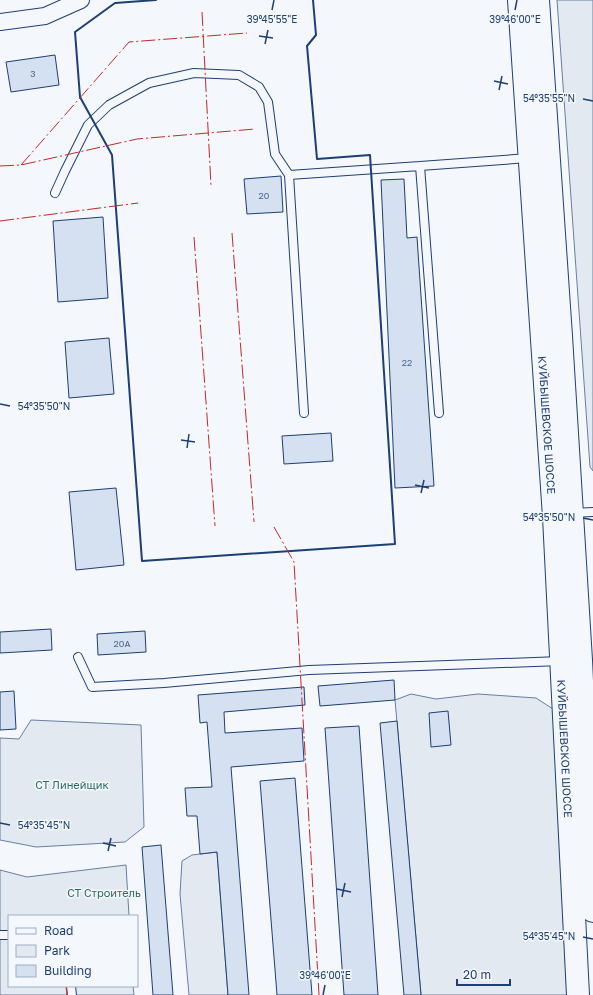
<svg xmlns="http://www.w3.org/2000/svg" width="593" height="995" font-family="'Golos Text',sans-serif">
<rect width="100%" height="100%" fill="#f4f7fb"/>
<path fill="#e3e9f0" stroke="#687fa3" d="M 557,0 L 593,0 L 593,471 L 590,467 Z
M 411,694 L 436,699 L 478,694 L 536,698 L 553,709 L 567,995 L 421,995 L 395,700 Z
M 31,720 L 141,725 L 144,827 L 125,842 L 36,847 L 0,840 L 0,738 L 19,739 Z
M 217,852 L 228,995 L 189,995 L 180,894 L 182,861 L 192,855 Z
M 126,865 L 129,916 L 9,916 L 9,986 L 133,986 L 134,995 L 0,995 L 0,870 L 27,877 Z"/>
<path fill="#d5e0f0" stroke="#1d3f73" d="M 55,55 L 59,85 L 11,92 L 6,62 Z
M 281,176 L 283,212 L 247,214 L 244,179 Z
M 404,179 L 407,238 L 417,237 L 434,486 L 395,488 L 381,180 Z
M 103,217 L 108,298 L 58,302 L 53,221 Z
M 109,338 L 114,394 L 69,398 L 65,342 Z
M 331,433 L 333,461 L 284,464 L 282,436 Z
M 116,488 L 124,565 L 76,570 L 69,492 Z
M 51,629 L 52,650 L 0,653 L 0,632 Z
M 145,631 L 146,652 L 98,655 L 97,634 Z
M 394,680 L 395,700 L 320,706 L 318,686 Z
M 304,687 L 305,705 L 224,712 L 225,733 L 302,728 L 304,761 L 231,767 L 249,995 L 228,995 L 217,852 L 200,854 L 197,816 L 187,816 L 185,788 L 212,787 L 207,722 L 200,723 L 198,695 Z
M 14,691 L 16,729 L 0,730 L 0,692 Z
M 448,711 L 451,745 L 431,747 L 429,713 Z
M 397,721 L 421,995 L 404,995 L 380,723 Z
M 359,726 L 378,995 L 344,995 L 325,728 Z
M 295,778 L 312,995 L 277,995 L 260,781 Z
M 161,845 L 173,995 L 153,995 L 142,847 Z"/>
<g fill="none" stroke-linecap="round" stroke-linejoin="round">
<g stroke="#1d3f73" stroke-width="10">
<path id="service" d="M 55,193 L 65,171 L 88,125 L 109,105 L 149,83 L 194,73 L 239,75 L 259,87 L 268,102 L 275,154 L 289,175
M 304,413 L 289,175 L 420,166
M 439,413 L 420,166 L 529,158
M 572,513 L 593,512
M 78,657 L 92,687 L 164,683 L 309,670 L 561,661
M 0,935 L 9,935
M 71,986 L 72,995"/>
</g>
<g stroke="#1d3f73" stroke-width="18">
<path id="minor" d="M 0,22 L 45,16 L 81,0"/>
</g>
<g stroke="#1d3f73" stroke-width="24">
<g id="primary">
<path id="s1" d="M 519,0 L 554,517 L 578,995"/>
<path d="M 538,0 L 561,336 L 581,660 L 593,911"/>
</g>
</g>
<use href="#service" stroke="#f4f7fb" stroke-width="8"/>
<use href="#minor" stroke="#f4f7fb" stroke-width="16"/>
<use href="#primary" stroke="#f4f7fb" stroke-width="22"/>
<path stroke="#1d3f73" stroke-width="2" d="M 156,0 L 115,3 L 75,32 L 80,97 L 112,155 L 142,561 L 395,544 L 370,155 L 317,159 L 307,46 L 316,35 L 313,0"/>
<path stroke="#c62828" stroke-width="1" stroke-dasharray="14 3 2 3" stroke-linecap="butt" d="M 202,12 L 211,186
M 21,165 L 129,42 L 247,33
M 0,166 L 21,165 L 137,139 L 255,129
M 0,221 L 138,203
M 232,233 L 254,522
M 194,237 L 215,526
M 274,527 L 294,562 L 319,995
M 66,986 L 67,995"/>
</g>
<path fill="none" stroke="#1d3f73" stroke-width="1.5" d="M 272,10 L 274,0M 515,10 L 517,0M 259,36 L 273,38M 265,44 L 268,30M 494,81 L 508,84M 499,90 L 502,76M 583,99 L 593,101M 0,404 L 10,406M 181,440 L 195,442M 187,448 L 189,434M 415,485 L 429,488M 421,493 L 424,480M 583,518 L 593,520M 0,823 L 10,825M 103,843 L 116,846M 108,851 L 111,838M 337,889 L 351,892M 342,897 L 345,883M 583,937 L 593,939M 323,995 L 325,985"/>
<g text-anchor="middle" dominant-baseline="central" stroke-width="3" stroke-linejoin="round" paint-order="stroke">
<g font-size="9" fill="#4b6792">
<text x="33" y="73">3</text>
<text x="264" y="195">20</text>
<text x="407" y="362">22</text>
<text x="122" y="643">20А</text>
</g>
<g font-size="11" fill="#1d3f73" stroke="#f4f7fb">
<text stroke="none"><textPath href="#s1" startOffset="426">КУЙБЫШЕВСКОЕ ШОССЕ</textPath></text>
<text stroke="none"><textPath href="#s1" startOffset="750">КУЙБЫШЕВСКОЕ ШОССЕ</textPath></text>
</g>
<g font-size="11" fill="#2c6c60" stroke="#f4f7fb">
<text x="72" y="784">СТ Линейщик</text>
<text x="104" y="892">СТ Строитель</text>
</g>
</g>
<g font-size="10" text-anchor="middle" fill="#1d3f73" stroke="#f4f7fb" stroke-width="3" stroke-linejoin="round" paint-order="stroke">
<text x="272" y="23">39°45'55"E</text>
<text x="515" y="23">39°46'00"E</text>
<text x="549" y="102">54°35'55"N</text>
<text x="44" y="410">54°35'50"N</text>
<text x="549" y="521">54°35'50"N</text>
<text x="44" y="829">54°35'45"N</text>
<text x="549" y="940">54°35'45"N</text>
<text x="325" y="979">39°46'00"E</text>
</g>
<rect x="8" y="915" width="130" height="72" fill="#f4f7fb" stroke="#9eadc5"/>
<rect x="16" y="928" width="20" height="6" fill="#f4f7fb" stroke="#9eadc5"/>
<text x="44" y="935" font-size="12" fill="#1d3f73">Road</text>
<rect x="16" y="945" width="20" height="12" fill="#e3e9f0" stroke="#9eadc5"/>
<text x="44" y="955" font-size="12" fill="#1d3f73">Park</text>
<rect x="16" y="965" width="20" height="12" fill="#d5e0f0" stroke="#9eadc5"/>
<text x="44" y="975" font-size="12" fill="#1d3f73">Building</text>
<path d="M457 979v6h53v-6" fill="none" stroke="#1d3f73" stroke-width="2"/>
<text x="463" y="979" font-size="12" fill="#1d3f73" stroke="#f4f7fb" stroke-width="3" paint-order="stroke">20 m</text>
</svg>
